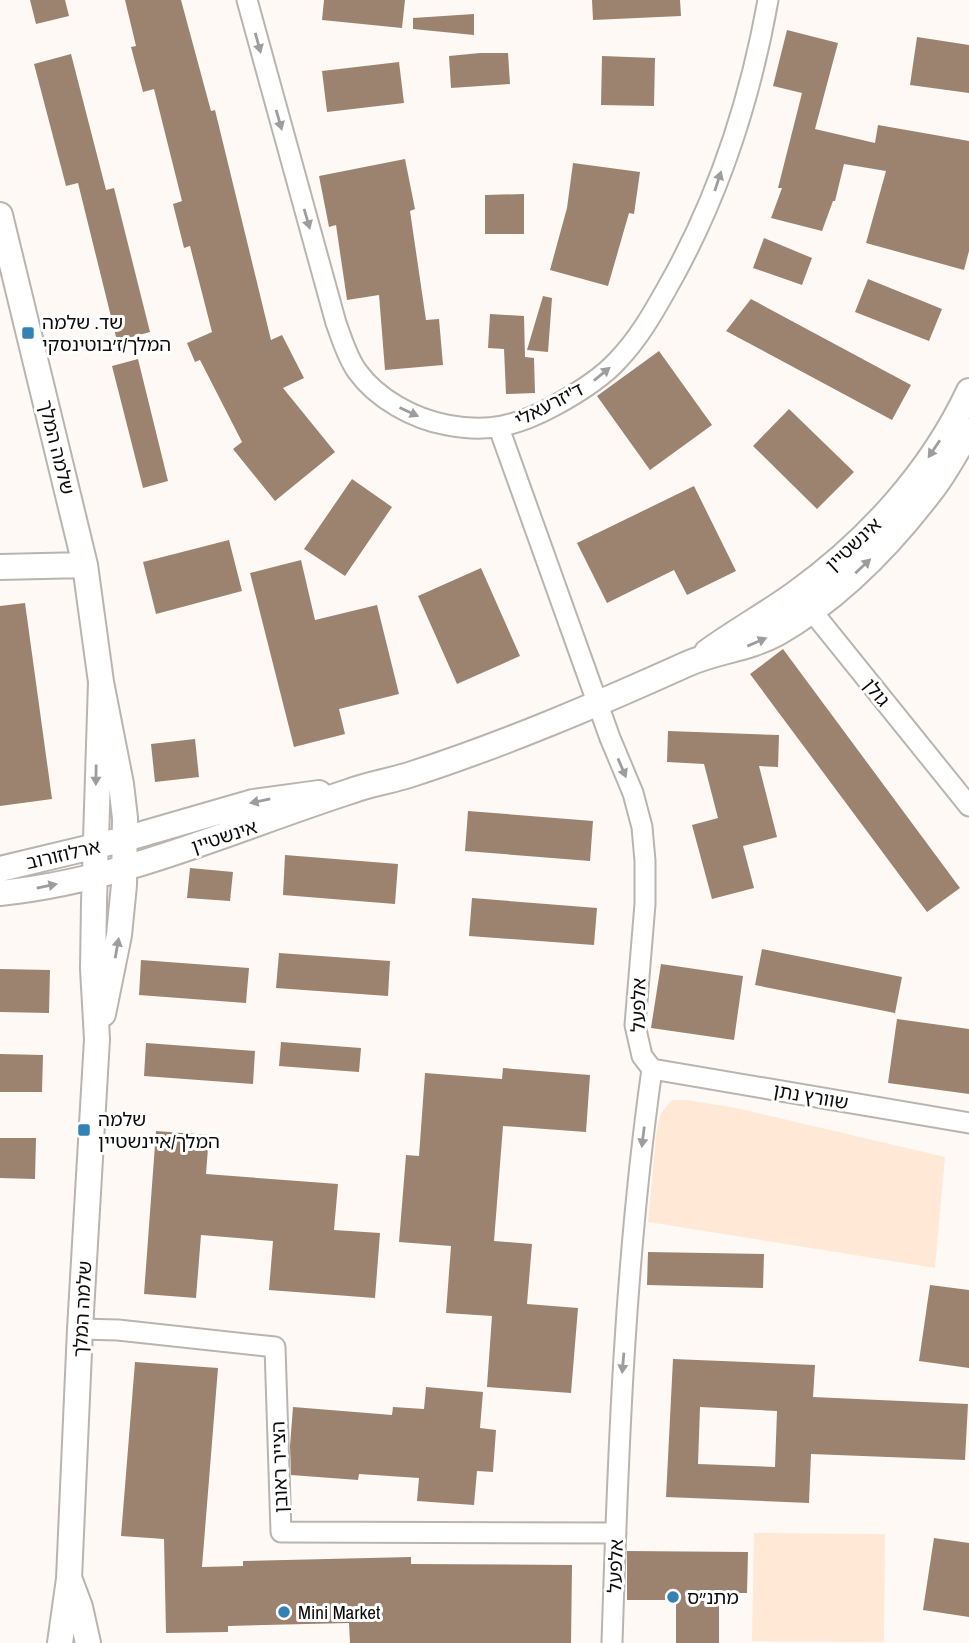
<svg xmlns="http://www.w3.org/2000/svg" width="969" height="1643" font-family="'Archivo Narrow','Noto Sans Hebrew',sans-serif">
<rect width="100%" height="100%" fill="#fff9f5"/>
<path fill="#ffe8d6" d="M 672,1100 L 687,1100 L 736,1108 L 945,1157 L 935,1268 L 648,1222 L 657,1128 L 661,1113 Z
M 754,1533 L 885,1534 L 884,1642 L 752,1641 Z"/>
<path fill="#9c836f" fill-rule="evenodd" d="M 30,0 L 65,0 L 69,16 L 36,24 Z
M 125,0 L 181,0 L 211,111 L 215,110 L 271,340 L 282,335 L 304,378 L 283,388 L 335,452 L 275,501 L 233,449 L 242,442 L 200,360 L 195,362 L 187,343 L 212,332 L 190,246 L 184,248 L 173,204 L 182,201 L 154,89 L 143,92 L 131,47 L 136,46 Z
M 324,0 L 405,0 L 402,28 L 322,20 Z
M 592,0 L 680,0 L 681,16 L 593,20 Z
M 474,14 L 474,35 L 413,29 L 413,18 Z
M 787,30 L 838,43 L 815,129 L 875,143 L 878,125 L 969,141 L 969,251 L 964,270 L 866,243 L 886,171 L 844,164 L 835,201 L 833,201 L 822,231 L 771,218 L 782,188 L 778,188 L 802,93 L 773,86 Z
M 917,37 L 969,45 L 969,93 L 910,85 Z
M 480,53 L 508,53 L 510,84 L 451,88 L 449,56 Z
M 71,54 L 106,190 L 114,188 L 150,332 L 117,341 L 78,183 L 66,186 L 34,64 Z
M 602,56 L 655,58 L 654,106 L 601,105 Z
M 399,62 L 404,103 L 327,112 L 322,71 Z
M 405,159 L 415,209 L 410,211 L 426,320 L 439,319 L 443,365 L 385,370 L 379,295 L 347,300 L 336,225 L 329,227 L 319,176 Z
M 573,163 L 640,172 L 634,214 L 629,213 L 608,286 L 550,270 L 567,208 Z
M 524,194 L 524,234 L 485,234 L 485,195 Z
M 764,238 L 812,258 L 802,285 L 753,268 Z
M 868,279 L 942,309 L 929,341 L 855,312 Z
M 543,296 L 552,298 L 548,352 L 527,350 Z
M 751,299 L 911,385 L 892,420 L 726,331 Z
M 490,314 L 524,316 L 525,357 L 534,358 L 535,393 L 506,394 L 504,349 L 488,348 Z
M 659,351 L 712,425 L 650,470 L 597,396 Z
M 138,359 L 168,481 L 143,488 L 112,366 Z
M 789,409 L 854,472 L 817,509 L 753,446 Z
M 352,479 L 392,507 L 345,576 L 304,549 Z
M 694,486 L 736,571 L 687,595 L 674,570 L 607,603 L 577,543 Z
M 229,540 L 242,591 L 156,614 L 143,562 Z
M 301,560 L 315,620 L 377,605 L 399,694 L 339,709 L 345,734 L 294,747 L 250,573 Z
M 481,568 L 520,656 L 457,684 L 418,596 Z
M 25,603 L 52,799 L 0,806 L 0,606 Z
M 783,649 L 960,888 L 927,912 L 750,674 Z
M 668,731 L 779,735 L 778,767 L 759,766 L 777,837 L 743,846 L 754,888 L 712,899 L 692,825 L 718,818 L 704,764 L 667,762 Z
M 195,739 L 199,777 L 155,782 L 151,744 Z
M 468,811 L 593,821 L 590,861 L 465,851 Z
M 285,855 L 398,864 L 395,904 L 283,895 Z
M 190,868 L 233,872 L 230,901 L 187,898 Z
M 472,898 L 597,908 L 594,945 L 469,936 Z
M 762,949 L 902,977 L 895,1013 L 755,985 Z
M 279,953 L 390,961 L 388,996 L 276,988 Z
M 141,960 L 249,968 L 246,1003 L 139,995 Z
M 661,964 L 743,976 L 734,1040 L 651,1028 Z
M 0,969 L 50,970 L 49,1013 L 0,1012 Z
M 897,1019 L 969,1029 L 969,1094 L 888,1083 Z
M 281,1042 L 361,1048 L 359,1072 L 279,1066 Z
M 146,1043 L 255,1051 L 253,1084 L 144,1076 Z
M 0,1054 L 43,1055 L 42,1092 L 0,1092 Z
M 503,1068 L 590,1075 L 586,1132 L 503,1126 L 494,1241 L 532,1244 L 527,1304 L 578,1308 L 571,1393 L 487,1387 L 492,1316 L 446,1313 L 451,1246 L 399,1242 L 406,1155 L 419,1156 L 425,1073 L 502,1079 Z
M 156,1131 L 209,1135 L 206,1174 L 338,1184 L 334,1230 L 380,1233 L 375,1298 L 269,1290 L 273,1241 L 201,1235 L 196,1298 L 144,1294 Z
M 0,1138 L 36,1138 L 35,1179 L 0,1178 Z
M 648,1252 L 764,1254 L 763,1288 L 647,1285 Z
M 930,1285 L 969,1290 L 969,1368 L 919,1361 Z
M 673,1359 L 815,1365 L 813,1397 L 968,1404 L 965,1460 L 811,1454 L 809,1503 L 666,1497 ZM 700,1407 L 777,1411 L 775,1467 L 698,1464 Z
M 135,1362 L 218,1368 L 202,1567 L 243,1566 L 243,1561 L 411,1557 L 411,1564 L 572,1565 L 571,1643 L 350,1643 L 349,1623 L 228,1626 L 228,1632 L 166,1633 L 164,1539 L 121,1536 Z
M 426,1387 L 483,1392 L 480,1428 L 496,1430 L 493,1472 L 477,1471 L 474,1505 L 417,1501 L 419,1478 L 359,1474 L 358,1480 L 291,1475 L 290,1446 L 293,1407 L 392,1415 L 393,1407 L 424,1409 Z
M 934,1538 L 969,1543 L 969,1617 L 923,1610 Z
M 627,1551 L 748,1552 L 747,1593 L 719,1593 L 719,1643 L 676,1643 L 676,1600 L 627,1600 Z"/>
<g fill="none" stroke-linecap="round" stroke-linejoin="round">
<g stroke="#b9b4b0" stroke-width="23">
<path id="minor" d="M 247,0 L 336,323 C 342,339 347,357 357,371 C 377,399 414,419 447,425 C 488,433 517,426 554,406 C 576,394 601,379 618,360 C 638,339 652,315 666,290 C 717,201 750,101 768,0
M 499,428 L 610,738 L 633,793 L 642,827 L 645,861 L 645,904 L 635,1025 L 642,1056 L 652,1069 C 625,1259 618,1451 612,1643
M 803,600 L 969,806
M 652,1069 L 969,1123
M 80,1329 L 118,1330 L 275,1347 L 281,1532 L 616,1533"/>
</g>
<g stroke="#b9b4b0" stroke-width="28">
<path id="tertiary" d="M 0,215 L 85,565 L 101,682 L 121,784 L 125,818 L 124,885 L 119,935 L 103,1014
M 0,567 L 85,565
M 707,652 C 736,631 767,614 796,593 C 868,541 931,472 969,391
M 0,869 L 125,839 L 253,802 L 319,793
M 0,893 C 122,881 236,828 351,791 C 370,784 390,781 409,775 C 505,744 596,705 687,664 C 716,651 748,649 776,634 C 838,599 892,543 934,487 C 947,470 957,450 969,431
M 71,1583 L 80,1607 L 88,1643
M 60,1643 L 69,1579 L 80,1329 L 97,1039 L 93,969 L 94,902 L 101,682"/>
</g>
<use href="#minor" stroke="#fff" stroke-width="19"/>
<use href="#tertiary" stroke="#fff" stroke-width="24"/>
</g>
<defs><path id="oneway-solid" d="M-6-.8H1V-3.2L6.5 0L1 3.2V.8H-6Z" transform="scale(1.75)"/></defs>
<g fill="#9e9d9d">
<use href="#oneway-solid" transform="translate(258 43) rotate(75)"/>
<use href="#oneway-solid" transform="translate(279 120) rotate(74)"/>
<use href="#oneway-solid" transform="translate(718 181) rotate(-72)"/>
<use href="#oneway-solid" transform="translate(307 219) rotate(74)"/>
<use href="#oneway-solid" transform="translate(602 374) rotate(-39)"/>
<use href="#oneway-solid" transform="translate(409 412) rotate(25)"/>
<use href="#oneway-solid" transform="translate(934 449) rotate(124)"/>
<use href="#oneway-solid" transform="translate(863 566) rotate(-43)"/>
<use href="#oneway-solid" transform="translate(757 642) rotate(-23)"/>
<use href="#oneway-solid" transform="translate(622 768) rotate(67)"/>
<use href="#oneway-solid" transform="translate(96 775) rotate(91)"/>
<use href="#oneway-solid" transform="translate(260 801) rotate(169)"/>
<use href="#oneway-solid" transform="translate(47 886) rotate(-12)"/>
<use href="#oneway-solid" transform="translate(117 948) rotate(-80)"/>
<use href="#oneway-solid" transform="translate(643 1137) rotate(97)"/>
<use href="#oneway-solid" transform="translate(623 1363) rotate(95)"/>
</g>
<g fill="#3481b3" stroke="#fff" stroke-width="2.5">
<rect x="21" y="326" width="14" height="14" rx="3.5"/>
<rect x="77" y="1123" width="14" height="14" rx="3.5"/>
<circle cx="673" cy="1597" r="7"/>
<circle cx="284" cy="1612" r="7"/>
</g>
<g text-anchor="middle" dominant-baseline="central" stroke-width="6" stroke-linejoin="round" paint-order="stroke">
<g font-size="19" fill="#0d0b0a" stroke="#fff" text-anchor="start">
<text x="42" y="322">שד. שלמה<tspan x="42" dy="22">המלך/ז׳בוטינסקי</tspan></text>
<text x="98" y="1119">שלמה<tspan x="98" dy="22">המלך/איינשטיין</tspan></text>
<text x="687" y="1597">מתנ״ס</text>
<text x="298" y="1612">Mini Market</text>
</g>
<g font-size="19" fill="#0d0b0a" stroke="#fff">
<text transform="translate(549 404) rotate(-27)">ד'יזרעאלי</text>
<text transform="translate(57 447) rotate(76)">שלמה המלך</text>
<text transform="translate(853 544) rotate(-43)">אינשטיין</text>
<text transform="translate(877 692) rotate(51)">גולן</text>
<text transform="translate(224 836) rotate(-18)">אינשטיין</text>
<text transform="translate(63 854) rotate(-13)">ארלוזורוב</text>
<text transform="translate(638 1005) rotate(-89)">אלפעל</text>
<text transform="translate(811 1096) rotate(10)">שוורץ נתן</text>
<text transform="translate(82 1309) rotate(-87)">שלמה המלך</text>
<text transform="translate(279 1467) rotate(-92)">הצייר ראובן</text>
<text transform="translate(615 1566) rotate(-88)">אלפעל</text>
</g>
</g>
</svg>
